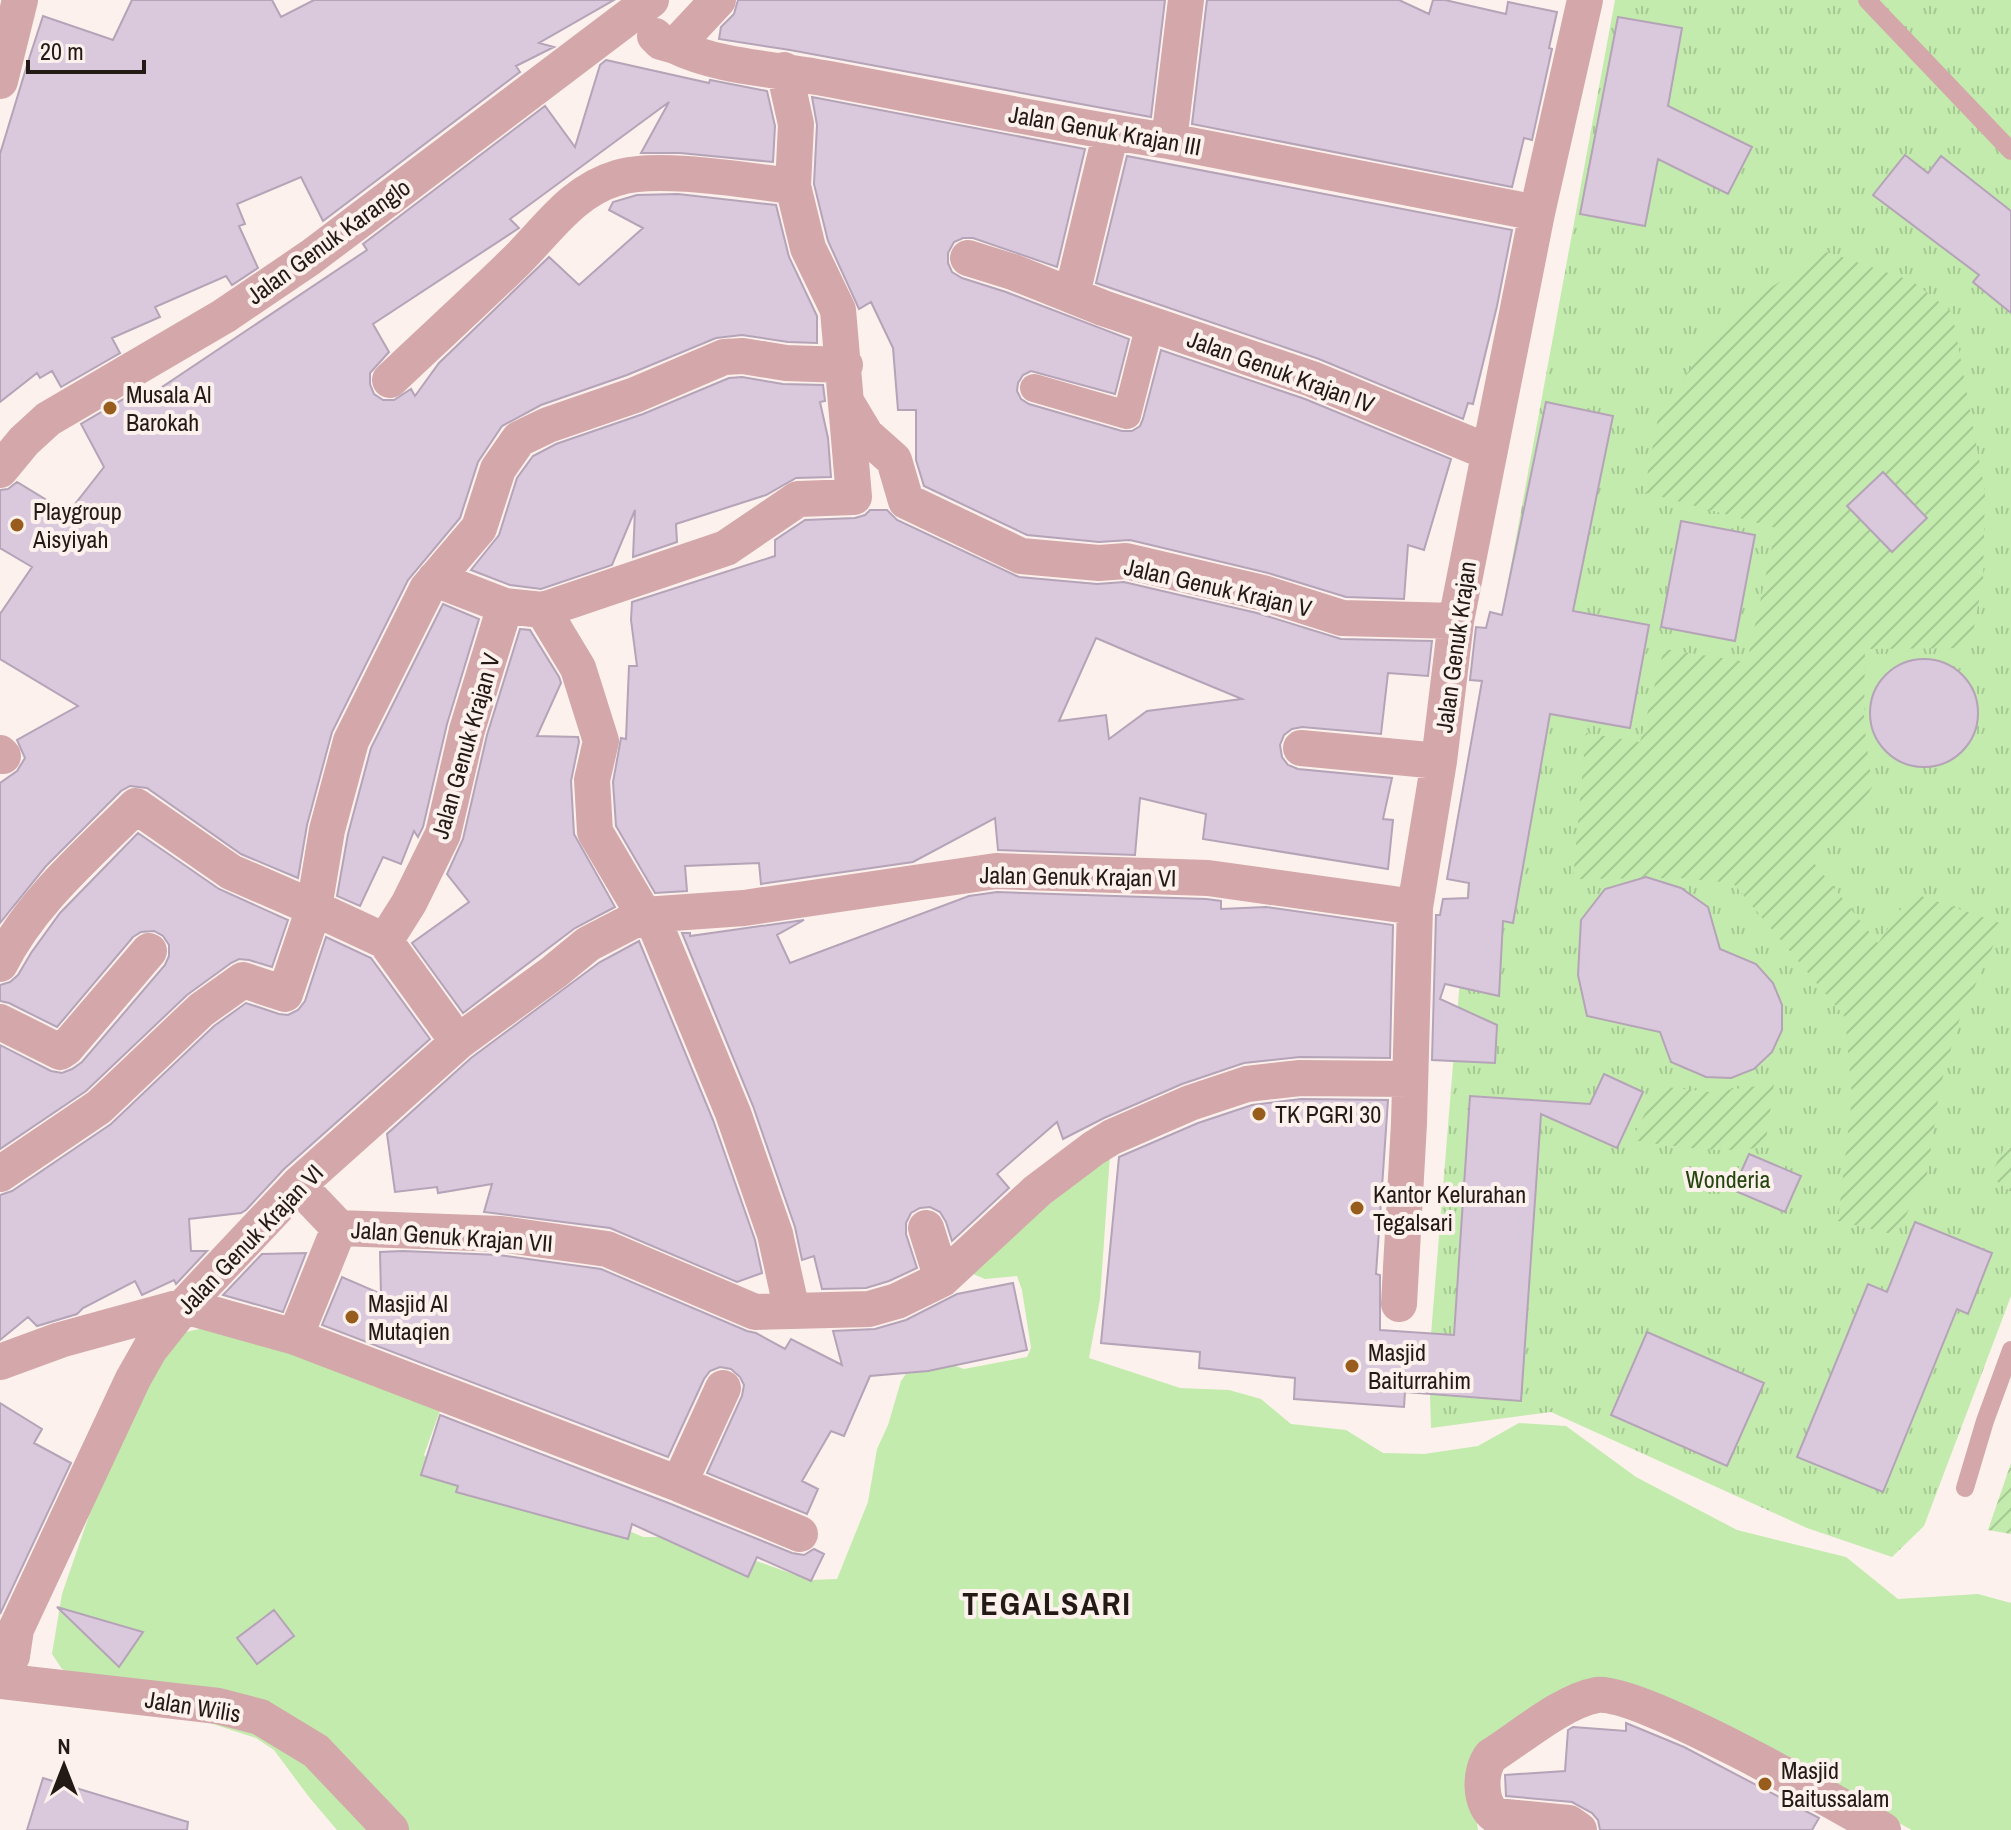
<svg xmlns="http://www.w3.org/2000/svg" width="2011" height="1830" font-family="'Archivo Narrow',sans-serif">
<defs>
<pattern id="park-tufts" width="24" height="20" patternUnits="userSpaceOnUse" patternTransform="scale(2)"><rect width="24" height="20" fill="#c2ebad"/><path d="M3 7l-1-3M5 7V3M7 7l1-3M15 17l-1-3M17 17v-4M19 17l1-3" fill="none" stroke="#a6c994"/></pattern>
<pattern id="garden-furrows" width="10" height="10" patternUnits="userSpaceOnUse" patternTransform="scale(2)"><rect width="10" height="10" fill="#c2ebad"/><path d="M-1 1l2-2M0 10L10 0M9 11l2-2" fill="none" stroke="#a6c994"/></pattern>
</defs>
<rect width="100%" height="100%" fill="#fcf1ec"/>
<path fill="#c2ebad" d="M 1110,1155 L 1100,1299 L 1089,1358 L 1180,1388 L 1229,1390 L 1261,1399 L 1291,1424 L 1346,1430 L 1383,1453 L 1424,1454 L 1478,1446 L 1519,1423 L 1566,1426 L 1636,1477 L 1737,1530 L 1846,1557 L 1898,1599 L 1978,1594 L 2011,1603 L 2011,1830 L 1912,1830 L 1706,1720 L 1684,1704 L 1626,1692 L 1535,1715 L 1475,1811 L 1478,1830 L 337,1830 L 309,1797 L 274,1750 L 256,1738 L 102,1688 L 62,1669 L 52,1654 L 62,1594 L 100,1484 L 156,1356 L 176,1334 L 204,1328 L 256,1337 L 442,1405 L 424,1455 L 461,1486 L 627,1530 L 643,1537 L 664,1537 L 725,1550 L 810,1580 L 837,1579 L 868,1502 L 877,1449 L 888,1425 L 901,1381 L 909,1369 L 955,1366 L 964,1369 L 1027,1357 L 1031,1348 L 1022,1290 L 1017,1276 L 985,1279 L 973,1274 L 1020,1228 Z"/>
<path fill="url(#park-tufts)" d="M 1615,0 L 2011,0 L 2011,1296 L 1924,1526 L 1892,1557 L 1807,1528 L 1551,1412 L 1431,1428 L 1429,1359 L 1480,734 Z"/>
<path fill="url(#garden-furrows)" d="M 1827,252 L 1912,281 L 1952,312 L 1985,492 L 1983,579 L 1970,648 L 1865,649 L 1864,722 L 1872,787 L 1850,824 L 1810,858 L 1878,943 L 1912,893 L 2003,924 L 1959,1021 L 1940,1087 L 1927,1174 L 1896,1235 L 1838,1221 L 1852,1097 L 1845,1017 L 1733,883 L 1680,878 L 1573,879 L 1586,733 L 1640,742 L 1664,649 L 1747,662 L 1776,528 L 1644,492 L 1659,413 L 1730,313 Z
M 1774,1084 L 1765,1147 C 1720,1154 1677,1147 1632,1140 L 1658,1086 L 1710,1092 Z
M 2011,1135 L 2011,1192 L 1990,1176 Z
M 2011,1463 L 2011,1534 L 1988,1530 Z"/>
<path fill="#dac8dd" stroke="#b5a3b7" stroke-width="2" fill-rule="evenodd" d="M 132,0 L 272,0 L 281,17 L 314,0 L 614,0 L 539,43 L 554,47 L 516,66 L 520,72 L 323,221 L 301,177 L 237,204 L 245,224 L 239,226 L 258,268 L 232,285 L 226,276 L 155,307 L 160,317 L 112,338 L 120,353 L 61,387 L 52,371 L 40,378 L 37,373 L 0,402 L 0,154 L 28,62 L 43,16 L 113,40 Z
M 738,0 L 1165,0 L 1151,117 L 790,50 L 719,39 L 721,27 L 734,14 Z
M 1207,0 L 1399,0 L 1429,14 L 1433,0 L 1445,0 L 1506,14 L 1508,2 L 1557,12 L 1549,48 L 1552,49 L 1532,140 L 1524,138 L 1512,187 L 1192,124 Z
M 1618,17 L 1682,28 L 1668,106 L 1752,147 L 1728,194 L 1658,159 L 1645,226 L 1580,214 Z
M 606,60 L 709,83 L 710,80 L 767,91 L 775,126 L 773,162 L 680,153 L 641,153 L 669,102 L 510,219 L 519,228 L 516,230 L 373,324 L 389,352 L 370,373 L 370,384 L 374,394 L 383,400 L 394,400 L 411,389 L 415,396 L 439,363 L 549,257 L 579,285 L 643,228 L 609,210 L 613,202 L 637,195 L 678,194 L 776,205 L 789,257 L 817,316 L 817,343 L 788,342 L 742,335 L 716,338 L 627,375 L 541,405 L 502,426 L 478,462 L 460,518 L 408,580 L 332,732 L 307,825 L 298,878 L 241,854 L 147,788 L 130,786 L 121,791 L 46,866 L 0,923 L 0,783 L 17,771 L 25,758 L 17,740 L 78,706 L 0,659 L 0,614 L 32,567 L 0,548 L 0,490 L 8,489 L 17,482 L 68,513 L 104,467 L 81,424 L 139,390 L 144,399 L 367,250 L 363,244 L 545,106 L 575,147 L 600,65 Z
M 812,97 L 1085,149 L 1057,267 L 973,238 L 963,238 L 954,242 L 948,253 L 948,263 L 952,272 L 962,278 L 1006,292 L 1129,339 L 1115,394 L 1031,371 L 1023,375 L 1018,383 L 1017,391 L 1021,399 L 1029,404 L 1122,431 L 1132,431 L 1140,426 L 1143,419 L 1161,350 L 1305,399 L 1451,459 L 1424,550 L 1408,545 L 1404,599 L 1346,597 L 1268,573 L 1130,540 L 1099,542 L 1027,535 L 924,486 L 916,460 L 916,410 L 898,410 L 893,348 L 871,302 L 859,309 L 828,241 L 814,184 L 817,125 Z
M 1905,155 L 1928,173 L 1941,156 L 2011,211 L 2011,313 L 1973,282 L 1979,275 L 1873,195 Z
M 1127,156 L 1512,230 L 1497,306 L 1473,404 L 1468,403 L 1463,419 L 1319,359 L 1096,283 Z
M 742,377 L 783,384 L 823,385 L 825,401 L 820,402 L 828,438 L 831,477 L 796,478 L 766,495 L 676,524 L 677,542 L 633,557 L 635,510 L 612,565 L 541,589 L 510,585 L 471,570 L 499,535 L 517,478 L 533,456 L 556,444 L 643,414 L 729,378 Z
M 1546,402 L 1613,416 L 1573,611 L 1649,625 L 1630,728 L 1550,714 L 1513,923 L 1503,921 L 1499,996 L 1445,984 L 1440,999 L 1497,1025 L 1495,1063 L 1432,1060 L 1436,915 L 1440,915 L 1443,899 L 1468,898 L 1469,883 L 1447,879 L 1482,681 L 1470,680 L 1476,627 L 1486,628 L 1490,612 L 1502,615 Z
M 1883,472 L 1927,518 L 1892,552 L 1847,506 Z
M 870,510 L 887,510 L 897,520 L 1019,577 L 1097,584 L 1124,582 L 1257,613 L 1341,639 L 1432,641 L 1428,676 L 1388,673 L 1381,734 L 1302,727 L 1292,729 L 1284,735 L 1280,745 L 1282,757 L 1288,765 L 1298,769 L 1392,778 L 1383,819 L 1393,820 L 1388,869 L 1203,839 L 1206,814 L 1140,798 L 1135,855 L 998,850 L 995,818 L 913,862 L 761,884 L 759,863 L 685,866 L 687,891 L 655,893 L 616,826 L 613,782 L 621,738 L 626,739 L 629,666 L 637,666 L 631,620 L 632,602 L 775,556 L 775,540 L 805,520 L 855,518 L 865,515 ZM 1096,638 L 1143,658 L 1242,699 L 1147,711 L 1109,739 L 1106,715 L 1059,721 Z
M 1681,521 L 1755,535 L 1735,641 L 1661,627 Z
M 443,604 L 479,619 L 447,724 L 423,827 L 418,837 L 414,831 L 401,864 L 383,857 L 360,906 L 337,896 L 348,834 L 371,748 Z
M 520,629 L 530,630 L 559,677 L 561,683 L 537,736 L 578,737 L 579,742 L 571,781 L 574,834 L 615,907 L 575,928 L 463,1013 L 412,943 L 469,902 L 447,874 L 463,839 L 487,735 Z
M1870 713a54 54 0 1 1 108 0a54 54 0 1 1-108 0Z
M 138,833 L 219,889 L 288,920 L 272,967 L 249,960 L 239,959 L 231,963 L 187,995 L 86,1091 L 0,1149 L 0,1045 L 51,1071 L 62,1073 L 72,1069 L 82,1062 L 165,965 L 169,956 L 169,945 L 163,936 L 154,931 L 141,932 L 133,937 L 57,1027 L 9,1003 L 0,1001 L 0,985 L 10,982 L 18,975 L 31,953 L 60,913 Z
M 1646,877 L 1681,888 L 1708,907 L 1720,949 L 1756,964 L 1773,983 L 1782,1005 L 1782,1030 L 1772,1052 L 1754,1069 L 1731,1078 L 1706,1077 L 1671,1062 L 1660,1032 L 1587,1016 L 1578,975 L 1581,920 L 1605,889 Z
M 997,892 L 1206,899 L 1221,901 L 1221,909 L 1266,907 L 1393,925 L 1390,1058 L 1300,1057 L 1244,1063 L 1182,1084 L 1104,1118 L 1063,1139 L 1057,1122 L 997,1174 L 1009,1188 L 952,1241 L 946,1222 L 940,1212 L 930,1207 L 920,1208 L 911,1213 L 906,1223 L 906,1234 L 917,1268 L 889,1281 L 866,1288 L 822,1289 L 814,1256 L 802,1260 L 795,1227 L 753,1106 L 682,933 L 690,933 L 690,936 L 804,920 L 777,935 L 790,963 L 969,896 Z
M 326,937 L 371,958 L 430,1039 L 284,1169 L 246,1210 L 241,1213 L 189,1219 L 191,1251 L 207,1251 L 176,1284 L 174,1280 L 142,1295 L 135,1281 L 83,1308 L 77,1314 L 37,1326 L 28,1317 L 0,1340 L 0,1195 L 12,1191 L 111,1124 L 214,1026 L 246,1003 L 279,1014 L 288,1015 L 298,1010 L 305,1001 Z
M 639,941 L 713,1120 L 755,1240 L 762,1273 L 737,1282 L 610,1228 L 484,1212 L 492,1184 L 438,1193 L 437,1187 L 395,1192 L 387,1134 L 471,1058 L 600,962 Z
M 1604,1074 L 1643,1092 L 1617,1148 L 1541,1114 L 1521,1401 L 1405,1392 L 1404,1407 L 1294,1399 L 1295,1378 L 1199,1368 L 1200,1352 L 1101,1343 L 1119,1157 L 1198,1123 L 1252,1105 L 1301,1099 L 1388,1100 L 1376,1274 L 1380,1275 L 1380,1330 L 1454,1335 L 1470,1096 L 1590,1104 Z
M 1749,1154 L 1801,1176 L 1785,1212 L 1733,1190 Z
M 1915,1222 L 1992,1253 L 1968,1314 L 1957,1309 L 1883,1492 L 1797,1457 L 1868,1284 L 1887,1292 Z
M 403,1251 L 499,1255 L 601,1269 L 747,1331 L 756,1333 L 785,1349 L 791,1339 L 842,1365 L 833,1331 L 875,1329 L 906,1320 L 957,1294 L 1013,1283 L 1027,1350 L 928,1371 L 870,1376 L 844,1436 L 831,1431 L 802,1481 L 818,1489 L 807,1514 L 707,1473 L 742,1396 L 744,1385 L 740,1377 L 731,1369 L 720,1367 L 710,1371 L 704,1379 L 668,1457 L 322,1325 L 342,1277 L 381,1294 L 380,1252 Z
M 306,1253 L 283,1312 L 223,1295 L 262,1254 Z
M 1647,1332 L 1764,1383 L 1727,1466 L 1611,1415 Z
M 0,1403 L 42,1429 L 34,1443 L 71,1463 L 0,1614 Z
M 440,1415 L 671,1504 L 792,1553 L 804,1555 L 814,1549 L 824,1554 L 811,1581 L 757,1557 L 748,1577 L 632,1524 L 628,1539 L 456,1492 L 458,1486 L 421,1475 Z
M 57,1607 L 143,1632 L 119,1667 Z
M 274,1610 L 294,1636 L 257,1664 L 237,1638 Z
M 1626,1723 L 1684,1747 L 1819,1818 L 1812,1830 L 1600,1830 L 1598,1820 L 1592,1813 L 1572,1802 L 1506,1796 L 1505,1775 L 1565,1771 L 1568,1730 L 1573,1727 L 1626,1731 Z
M 43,1778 L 188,1822 L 187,1830 L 27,1830 Z"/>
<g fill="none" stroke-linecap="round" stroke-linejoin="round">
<path stroke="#d4a7aa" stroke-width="18" d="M 1867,0 L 2011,151
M 1965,1488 L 1985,1421 L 2011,1350"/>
<path stroke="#d4a7aa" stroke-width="28" d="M 1034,388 L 1127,415 L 1150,324"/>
<path stroke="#d4a7aa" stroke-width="36" d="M 655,36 L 661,42 L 675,46 L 718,0
M 675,46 C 717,67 776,69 823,78 C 938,99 1053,124 1169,141 L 1537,213
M 0,81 L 20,0
M 1169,141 L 1186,0
M 968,258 L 1013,272 L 1103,308 L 1312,379 L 1488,452
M 1072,294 L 1111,132
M 390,380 C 432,340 474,302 515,262 C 547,231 572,191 617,178 C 658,165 749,181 793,186
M 848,405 L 866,435 L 894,460 L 906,501 L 1021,556 L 1099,563 L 1126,561 L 1263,593 L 1342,618 L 1456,621
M 0,470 L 24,441 L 48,419 L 224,316 L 311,257 L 651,0
M 435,579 L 505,606 L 543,610 L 726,548 L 798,499 L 854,497 L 838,310 L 808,248 L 793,186 L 796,124 L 784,70
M 543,610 L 578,668 L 601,741 L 592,780 L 595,832 L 644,915 L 657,929 L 733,1113 L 775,1234 L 792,1311
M 1301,748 L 1439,761
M 0,753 L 3,756
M 385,941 L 314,908 L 327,830 L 351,741 L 427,589 L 479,528 L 498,469 L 519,439 L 548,425 L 635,395 L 724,357 L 743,356 L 786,363 L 845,365
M 0,964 C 31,902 87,855 136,806 L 231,872 L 314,908 L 285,994 L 243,980 L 201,1010 L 99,1107 L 0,1174
M 0,1022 L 60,1052 L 66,1048 L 149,951
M 458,1042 L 385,941 L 409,903 L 443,834 L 467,730 L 505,606
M 298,1185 L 339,1228 L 501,1234 L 607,1249 L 755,1312 L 869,1309 L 897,1301 L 942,1279 L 1037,1191 L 1094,1148 L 1112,1137 L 1190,1103 L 1247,1084 L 1273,1081 L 1300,1078 L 1409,1079
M 926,1228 L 942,1279
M 1399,1304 L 1409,1123 L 1415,907 L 1439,761 L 1456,621 L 1537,213 L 1585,0
M 295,1337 L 339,1228
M 0,1362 L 60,1340 L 184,1306 L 295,1337 L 679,1484 L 800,1534
M 679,1484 L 723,1388
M 0,1680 L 12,1656 L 16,1629 L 133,1379 L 150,1349 L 184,1306 L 298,1185 L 458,1042 L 554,972 L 588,944 L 644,915 L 744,908 L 996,871 L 1208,878 L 1415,907
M 0,1681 L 218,1706 L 260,1717 L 316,1751 L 391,1830
M 1579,1830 L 1569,1823 L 1496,1816 C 1479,1805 1479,1771 1491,1756 C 1521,1737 1563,1701 1597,1695 C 1637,1688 1838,1804 1883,1830"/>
</g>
<g fill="#985d1d" stroke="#fcf1ec" stroke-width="3">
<circle cx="110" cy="408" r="8"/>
<circle cx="17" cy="525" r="8"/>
<circle cx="1259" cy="1114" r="8"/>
<circle cx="1357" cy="1208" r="8"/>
<circle cx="352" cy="1317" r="8"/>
<circle cx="1352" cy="1366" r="8"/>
<circle cx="1765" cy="1784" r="8"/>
</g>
<g text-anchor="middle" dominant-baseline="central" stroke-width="8" stroke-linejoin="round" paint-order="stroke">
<g font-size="24" fill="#231915" stroke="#fcf1ec">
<text transform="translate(1105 130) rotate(10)">Jalan Genuk Krajan III</text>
<text transform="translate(328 241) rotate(-36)">Jalan Genuk Karanglo</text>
<text transform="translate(1281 371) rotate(20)">Jalan Genuk Krajan IV</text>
<text transform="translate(1218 587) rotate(13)">Jalan Genuk Krajan V</text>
<text transform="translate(1455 647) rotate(-82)">Jalan Genuk Krajan</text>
<text transform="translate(465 746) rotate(-74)">Jalan Genuk Krajan V</text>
<text transform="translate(1078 876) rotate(1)">Jalan Genuk Krajan VI</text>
<text transform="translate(452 1236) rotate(4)">Jalan Genuk Krajan VII</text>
<text transform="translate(250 1239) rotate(-46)">Jalan Genuk Krajan VI</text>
<text transform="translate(193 1706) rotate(9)">Jalan Wilis</text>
</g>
<g font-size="24" fill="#231915" stroke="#fcf1ec" text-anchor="start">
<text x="126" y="394">Musala Al<tspan x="126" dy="28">Barokah</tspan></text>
<text x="33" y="511">Playgroup<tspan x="33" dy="28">Aisyiyah</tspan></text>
<text x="1275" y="1114">TK PGRI 30</text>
<text x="1373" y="1194">Kantor Kelurahan<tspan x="1373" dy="28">Tegalsari</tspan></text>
<text x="368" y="1303">Masjid Al<tspan x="368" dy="28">Mutaqien</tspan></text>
<text x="1368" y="1352">Masjid<tspan x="1368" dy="28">Baiturrahim</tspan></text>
<text x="1781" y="1770">Masjid<tspan x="1781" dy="28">Baitussalam</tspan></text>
</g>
<g font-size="24" fill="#25450f" stroke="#fcf1ec">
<text x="1728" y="1179">Wonderia</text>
</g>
<g font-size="32" font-weight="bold" letter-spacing="2" fill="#231915" stroke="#fcf1ec">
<text x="1047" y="1603">TEGALSARI</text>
</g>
</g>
<g transform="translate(64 1766)" stroke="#fcf1ec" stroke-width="6" paint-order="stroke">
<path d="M0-6L14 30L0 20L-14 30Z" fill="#231915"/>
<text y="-12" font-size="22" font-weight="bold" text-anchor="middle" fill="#231915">N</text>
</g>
<path d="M28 60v12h116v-12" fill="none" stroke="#231915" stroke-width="4"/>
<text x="40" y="60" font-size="24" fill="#231915" stroke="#fcf1ec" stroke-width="6" paint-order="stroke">20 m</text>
</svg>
